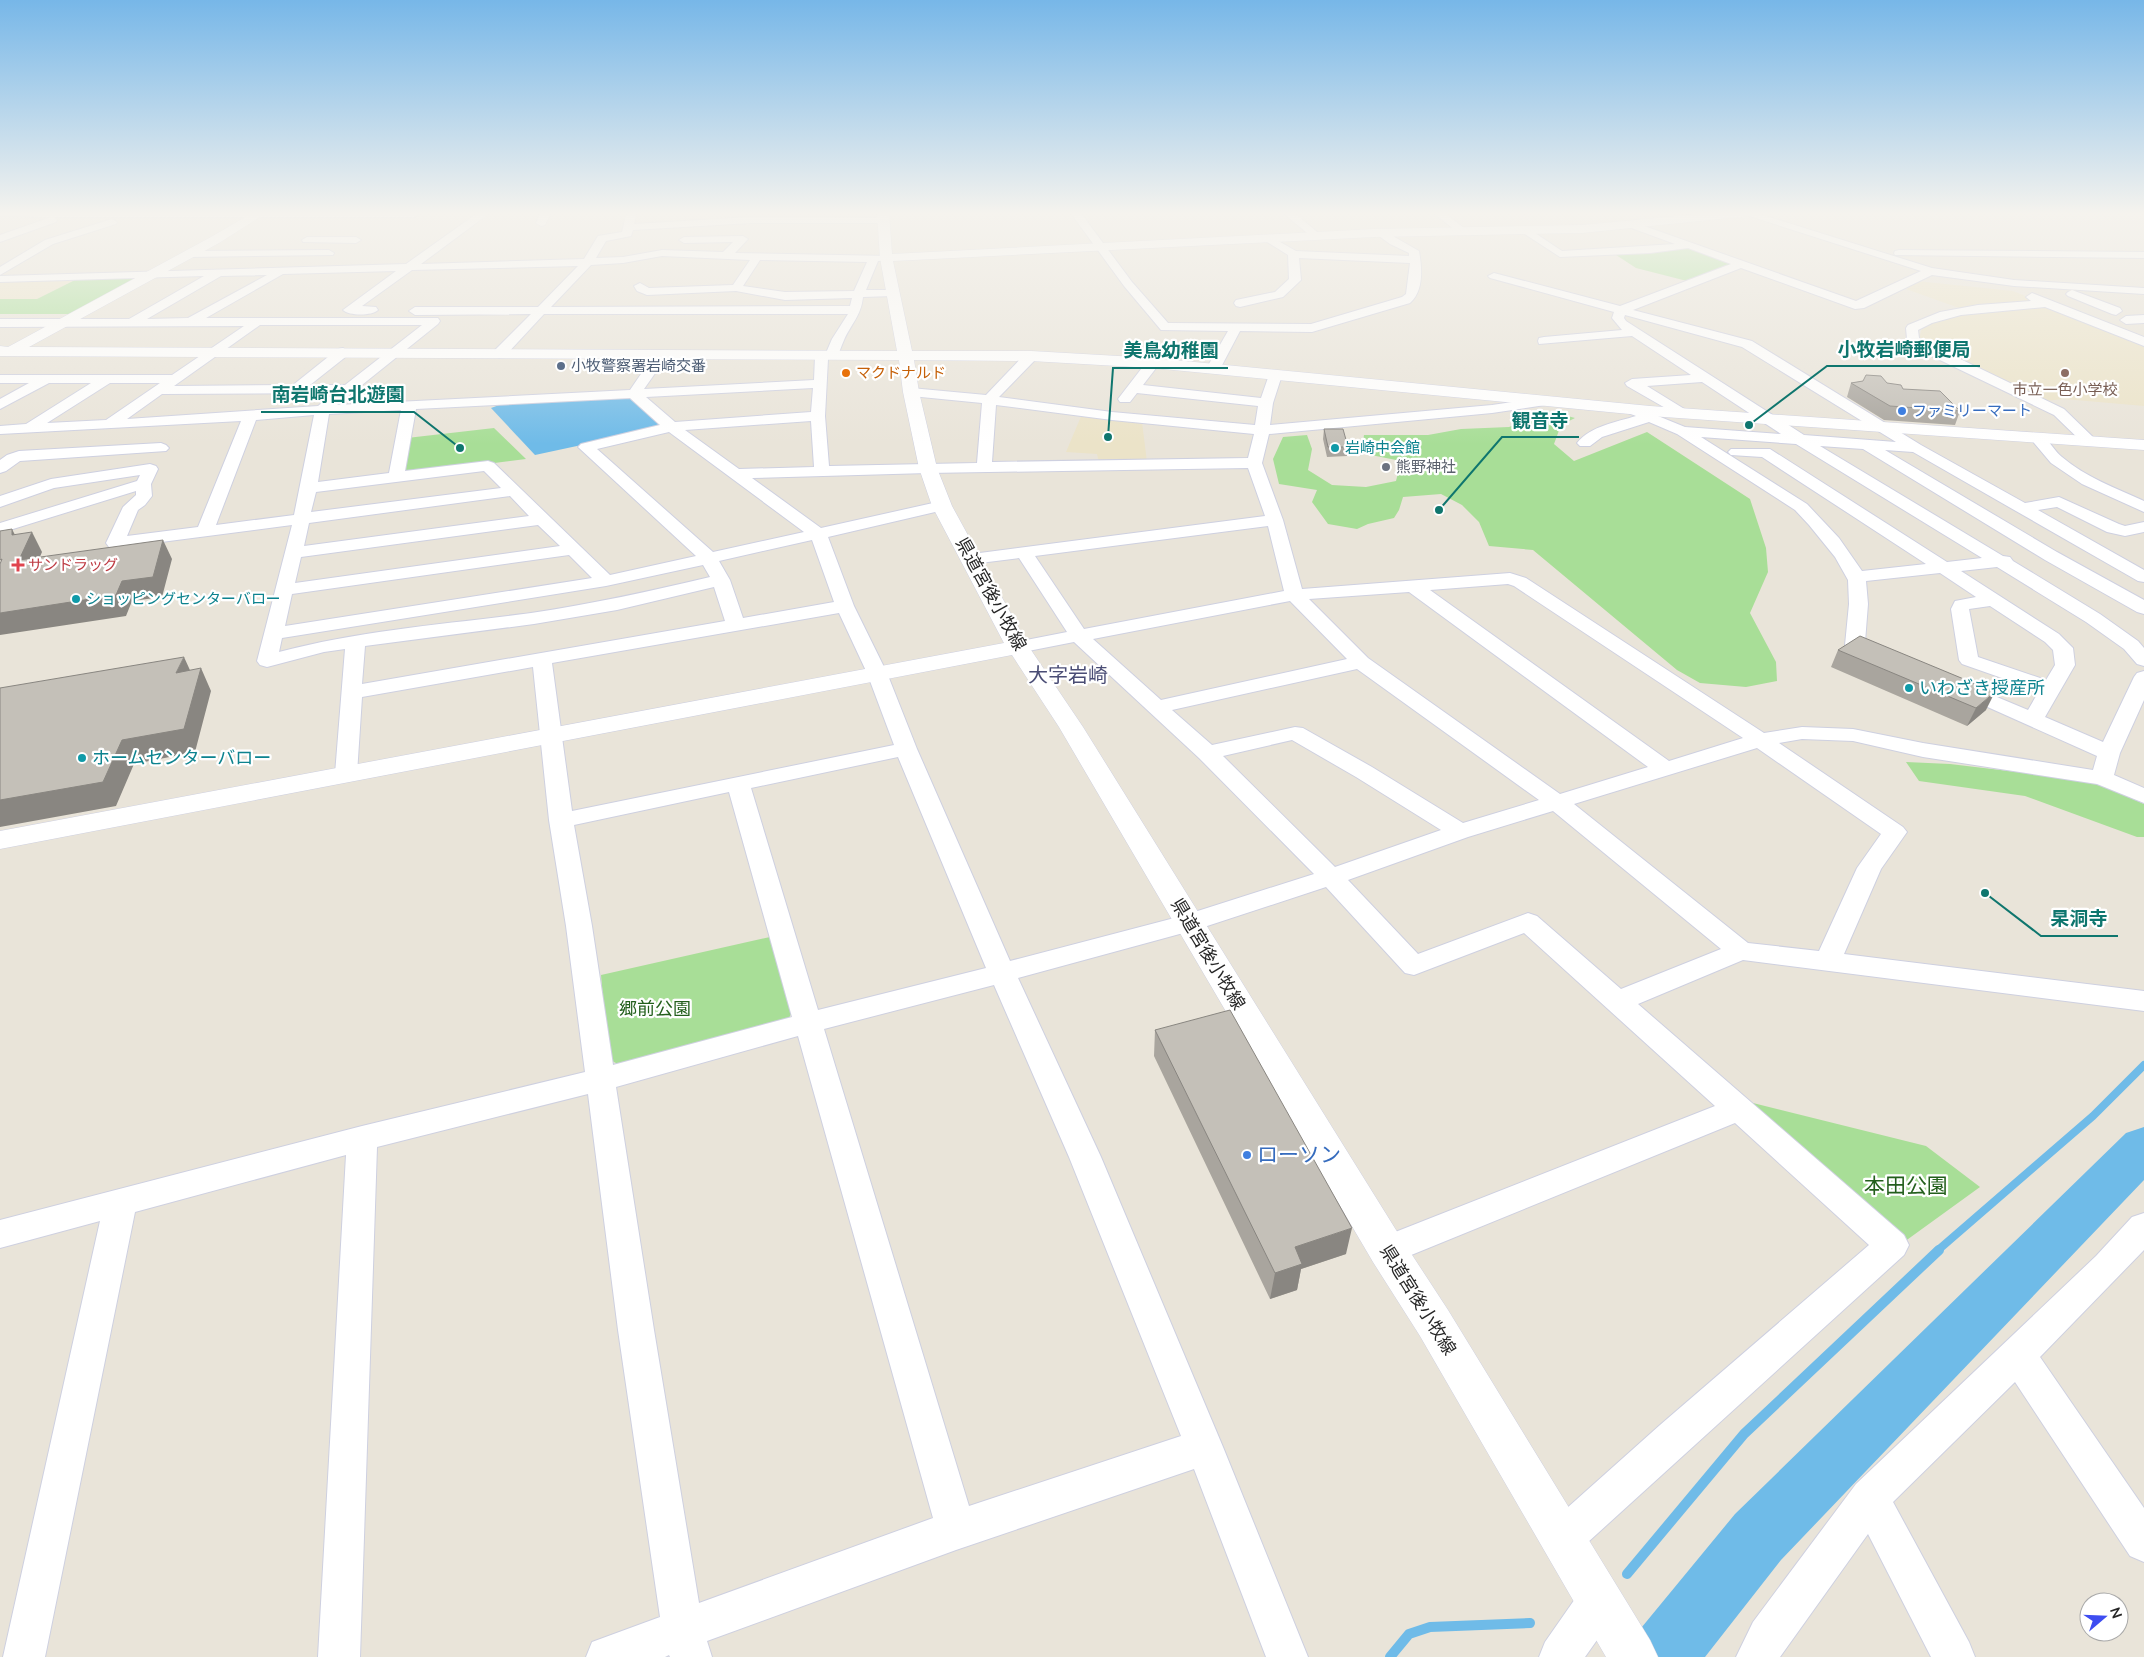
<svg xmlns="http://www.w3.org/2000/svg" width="2144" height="1657" font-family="'Nunito Sans','Noto Sans JP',sans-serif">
<rect width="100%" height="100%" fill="#e9e4d9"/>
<path fill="#ebe3c8" d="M 81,277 L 37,299 L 0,299 L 0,280 Z
M 1916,281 L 2013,291 L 2040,302 L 1962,309 L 1903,288 Z
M 2046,305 L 2144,344 L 2144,406 L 2064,399 L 2045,401 L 1919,340 L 1922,327 L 1957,314 Z
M 1082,414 L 1142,422 L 1147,462 L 1099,463 L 1097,454 L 1066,452 Z"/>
<path fill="#a8de97" d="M 1689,248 L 1735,264 L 1687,281 L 1636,268 L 1613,253 Z
M 81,277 L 138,277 L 71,314 L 0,314 L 0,299 L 37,299 Z
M 1550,411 L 1575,418 L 1561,425 L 1554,444 L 1574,461 L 1647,432 L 1750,499 L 1766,548 L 1768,572 L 1750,613 L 1776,662 L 1777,681 L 1746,687 L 1700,683 L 1677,670 L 1533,550 L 1489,546 L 1479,522 L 1462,505 L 1441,494 L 1403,497 L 1399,510 L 1394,518 L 1368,524 L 1357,529 L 1328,524 L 1312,502 L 1317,490 L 1279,484 L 1273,459 L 1283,437 L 1307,435 L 1312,449 L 1308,470 L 1332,485 L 1366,487 L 1396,481 L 1401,461 L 1361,453 L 1364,435 L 1428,435 L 1461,429 L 1509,427 Z
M 494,428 L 526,459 L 401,475 L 407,438 Z
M 1906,762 L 1950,764 L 2042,775 L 2103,785 L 2144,804 L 2144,837 L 2137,837 L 2025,796 L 1919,781 Z
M 770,937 L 793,1010 L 788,1020 L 618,1064 L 608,1059 L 601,975 Z
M 1737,1099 L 1926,1146 L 1980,1187 L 1904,1242 Z"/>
<path fill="#6fbbe8" d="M 634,394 L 670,426 L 535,455 L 491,408 L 502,404 Z"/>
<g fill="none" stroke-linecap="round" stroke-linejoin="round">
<path stroke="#6fbbe8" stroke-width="8" d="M 1937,1251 L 2093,1116 L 2144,1065"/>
<path stroke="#6fbbe8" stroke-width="10" d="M 1627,1574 L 1744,1434 L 1939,1250
M 1390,1657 L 1409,1634 L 1430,1627 L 1530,1623"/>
<path fill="#6fbbe8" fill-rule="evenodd" d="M 2144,1127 L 2144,1180 L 1781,1560 L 1705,1657 L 1626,1657 L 1637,1633 L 1735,1514 L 2126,1133 Z"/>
<g stroke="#ced0e0" stroke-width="2">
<path id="street" d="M 0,212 L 418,212 L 419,214 L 414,217 L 53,217 L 57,220 L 56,222 L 0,242 L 0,235 L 51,217 L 0,216 Z
M 479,212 L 491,212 L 421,264 L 584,259 L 598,236 L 622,232 L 626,215 L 631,212 L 636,215 L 634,224 L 751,217 L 887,218 L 888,220 L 883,223 L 751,223 L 633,230 L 631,236 L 606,241 L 596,258 L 623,257 L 662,250 L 723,252 L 733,242 L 684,243 L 679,240 L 684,237 L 743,236 L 748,239 L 735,253 L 890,256 L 891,258 L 890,260 L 878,261 L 866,290 L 893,290 L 899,293 L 893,296 L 863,297 C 861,316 851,324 844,340 C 841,347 839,353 836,359 L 828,359 L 825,416 L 829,466 L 977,463 L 982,403 L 911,396 L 904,392 L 911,388 L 986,395 L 1026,353 L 1031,352 L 1038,356 L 1036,359 L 999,397 L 1112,412 L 1255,425 L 1258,406 L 1137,393 L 1130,402 L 1120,402 L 1118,399 L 1148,360 L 1153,359 L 1160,363 L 1143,385 L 1261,398 L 1270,372 L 1280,372 L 1282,375 L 1273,403 L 1270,425 L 1492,405 L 1547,397 L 1552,398 L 1554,401 L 1552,404 L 1492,413 L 1269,434 L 1262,463 L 1283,520 L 1302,589 L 1510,573 L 1526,578 L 1764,733 L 1802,727 L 1853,729 L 1923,743 L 2093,770 L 2097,756 L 1954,692 L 1951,688 L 1954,684 L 1961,682 L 2028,710 L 2039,691 L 1962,664 L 1959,660 L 1951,609 L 1955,601 L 1976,597 L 1940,573 L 1866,581 L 1868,604 L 1865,642 L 1886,651 L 1889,655 L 1886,659 C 1875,662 1852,655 1845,645 L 1849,604 L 1848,580 L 1835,557 L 1809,525 L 1795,510 L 1677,434 L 1649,422 L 1602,437 L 1590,446 L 1580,446 L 1577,443 C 1590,426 1617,422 1636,416 L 1626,412 L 1624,409 L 1626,406 L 1631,405 L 1685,427 L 1781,434 L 1702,382 L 1647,386 L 1686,410 L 1688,413 L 1686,416 L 1681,417 L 1627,386 L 1625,383 L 1632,379 L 1691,375 L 1632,336 L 1539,344 L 1538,341 L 1539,338 L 1544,337 L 1622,330 L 1612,318 L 1614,312 L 1490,278 L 1488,276 L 1494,273 L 1620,306 L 1731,264 L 1688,248 L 1650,253 L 1560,257 L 1520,231 L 1521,229 L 1529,229 L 1562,251 L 1675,244 L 1626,226 L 1626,222 L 1630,221 L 1856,301 L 1921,271 L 1737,212 L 1753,212 L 1932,268 L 2014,280 L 2144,288 L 2144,294 L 2014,286 L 1932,275 L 1864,308 L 1855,309 L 1741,268 L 1633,310 L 1752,341 L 1921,445 L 2025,503 L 2059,497 L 2119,524 L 2125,526 L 2144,522 L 2144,532 L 2125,536 L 2107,532 L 2057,507 L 2038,510 L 2144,570 L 2144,582 L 2138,581 L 1913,452 L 1885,450 L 2057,552 L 2144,600 L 2144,614 L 2137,612 L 2045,560 L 1863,449 L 1820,446 L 2003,556 L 2010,557 L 2013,561 L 2100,614 L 2138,641 L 2144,648 L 2144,666 L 2137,664 L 2124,649 L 2086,622 L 1997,567 L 1961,571 L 2059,634 L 2073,648 L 2075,665 L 2045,717 L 2103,742 L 2134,677 L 2137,673 L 2144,671 L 2144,700 L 2120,753 L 2114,775 L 2144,788 L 2144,803 L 2097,784 L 1923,757 L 1853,741 L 1802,739 L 1779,743 L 1903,827 L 1907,832 L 1881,869 L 1844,954 L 2144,991 L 2144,1011 L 1743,960 L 1638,1004 L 1904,1235 L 1909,1245 L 1904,1255 L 1576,1553 L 1562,1559 L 1548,1553 L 1542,1539 L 1548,1525 L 1660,1425 L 1869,1245 L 1735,1123 L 1399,1260 L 1387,1264 L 1375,1260 L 1370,1250 L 1375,1240 L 1715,1106 L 1524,933 L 1414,975 L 1405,973 L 1326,887 L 1198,929 L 1018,978 L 1101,1157 L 1223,1447 L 1308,1657 L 1266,1657 L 1194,1469 L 956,1550 L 707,1641 L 712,1657 L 670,1657 L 669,1655 L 665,1657 L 586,1657 L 592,1642 L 660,1617 L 618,1330 L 588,1094 L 377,1147 L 360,1657 L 318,1657 L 346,1155 L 135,1212 L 45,1657 L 3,1657 L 100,1221 L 0,1248 L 0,1220 L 362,1126 L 585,1072 L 566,926 L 549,820 L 533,667 L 362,697 L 357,774 L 354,779 L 346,781 L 338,779 L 335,774 L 345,649 L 324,652 L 267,667 L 260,665 L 257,661 L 292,525 L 115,548 L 109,547 L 106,543 L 123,507 L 136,495 L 136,491 L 0,533 L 0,523 L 137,481 L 140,475 L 54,488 L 0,507 L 0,496 L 51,479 L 150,464 L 156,466 L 158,469 L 151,484 L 152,496 L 145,505 L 138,510 L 127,536 L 198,527 L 241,421 L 0,434 L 0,426 L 26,424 L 91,383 L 49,383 L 0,409 L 0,399 L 29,383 L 0,383 L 0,375 L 172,375 L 244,326 L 0,327 L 0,319 L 129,319 L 204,276 L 0,282 L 0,276 L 406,264 ZM 662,256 L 750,260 L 733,285 L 649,288 L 640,283 L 634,286 L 637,291 L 647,295 L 736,291 L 785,300 L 852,298 L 850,306 L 551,307 L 591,265 L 623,263 ZM 760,260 L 867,262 L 854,291 L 785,292 L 743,286 ZM 578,266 L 538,307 L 415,307 L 409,311 L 415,315 L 531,314 L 494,351 L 492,354 L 499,358 L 504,357 L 544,314 L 848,314 L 832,339 L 826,353 L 817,353 L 815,356 L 814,380 L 644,389 L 668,355 L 661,351 L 656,352 L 630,390 L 337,405 L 438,324 L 440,321 L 438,318 L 206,318 L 283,274 L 396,271 L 343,310 C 349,316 372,316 378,310 L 376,307 L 362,306 L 412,270 ZM 267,275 L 188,318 L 147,319 L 221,276 ZM 1625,315 L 1742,347 L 1896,442 L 1804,435 L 1626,321 L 1624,318 ZM 260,325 L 422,325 L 345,385 L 310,385 L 348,355 L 349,352 L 343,348 L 338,349 L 293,385 L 174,386 ZM 110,383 L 160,383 L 106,420 L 47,423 ZM 813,388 L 811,412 L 675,422 L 646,397 ZM 334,393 L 318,406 L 127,419 L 162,394 ZM 630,398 L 660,425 L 581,444 L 578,447 L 696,556 L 610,575 L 494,463 L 488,461 L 405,471 L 416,409 ZM 996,405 L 1112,420 L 1254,434 L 1248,458 L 992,462 ZM 401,410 L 389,473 L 318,482 L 329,414 ZM 314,415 L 294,515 L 216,525 L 256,420 ZM 811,421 L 814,467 L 739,469 L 685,430 ZM 669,432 L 804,532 L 713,552 L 597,449 ZM 1701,437 L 1796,444 L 1982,558 L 1947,562 L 1770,449 L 1731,449 L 1728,452 L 1731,455 L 1762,457 L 1926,564 L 1862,571 L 1839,538 L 1807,504 ZM 1248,468 L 1265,516 L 972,554 L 966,555 L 963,559 L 966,563 L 972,564 L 1019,558 L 1067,632 L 1011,643 L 1008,647 L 1011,651 L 1018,653 L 1074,642 L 1199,758 L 1314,874 L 1182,916 L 1010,961 L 917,749 L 887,673 L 854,606 L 828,537 L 948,509 L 950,506 L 948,503 L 942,501 L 821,528 L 752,478 L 928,473 ZM 484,471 L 501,488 L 311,512 L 316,492 ZM 510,496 L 529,516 L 304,546 L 309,523 ZM 538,525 L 560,546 L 295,583 L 301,557 ZM 1268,526 L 1284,591 L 1084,629 L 1035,556 ZM 812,540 L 834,602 L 743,618 L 730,580 L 719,561 ZM 569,555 L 592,578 L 285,626 L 292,594 ZM 703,565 L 710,577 C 651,591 592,604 531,613 C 447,624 361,630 279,652 L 282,638 L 606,586 ZM 1508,584 L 1514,586 L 1743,738 L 1669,761 L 1430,590 ZM 714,587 L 725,621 L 362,684 L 365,646 L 534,624 L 617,610 ZM 1409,592 L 1648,767 L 1560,794 L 1368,658 L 1309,599 ZM 1290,601 L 1347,659 L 1161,700 L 1093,639 ZM 1990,606 L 2045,642 L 2053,650 L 2055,665 L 2046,680 L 1978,657 L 1969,609 ZM 839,613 L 867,673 L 894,745 L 572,811 L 552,663 ZM 1357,669 L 1539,800 L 1463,823 L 1372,767 L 1303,728 L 1295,727 L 1212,745 L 1172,710 ZM 1292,740 L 1356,777 L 1441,830 L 1335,867 L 1223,756 ZM 1757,748 L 1881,834 L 1857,868 L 1819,951 L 1748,943 L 1574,804 ZM 898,757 L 986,968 L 818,1010 L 751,788 ZM 729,792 L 792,1017 L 613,1065 L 592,926 L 574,825 ZM 1553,811 L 1721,949 L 1621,989 L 1537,916 L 1528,913 L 1418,954 L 1348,880 L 1468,837 ZM 994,985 L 1069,1157 L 1181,1436 L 969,1506 L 824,1029 ZM 798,1036 L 933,1518 L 699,1603 L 654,1330 L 616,1087 Z
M 541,212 L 551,212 L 545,225 L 541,226 L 536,223 Z
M 1070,212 L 1080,212 L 1132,282 L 1168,323 L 1311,324 L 1402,297 L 1406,294 L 1410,263 L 1299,258 L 1301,280 L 1283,297 L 1240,307 L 1236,306 L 1234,303 L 1236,300 L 1275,292 L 1289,279 L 1288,255 L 1264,240 L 1263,238 L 1268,235 L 1296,251 L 1409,256 L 1409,253 L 1390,244 L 1375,233 L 1380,230 L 1384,231 L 1419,251 C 1422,268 1424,291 1410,303 L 1312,332 L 1240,331 L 1220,369 L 1213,373 L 1206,369 L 1228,331 L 1161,330 L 1124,286 Z
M 1282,212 L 1293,212 L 1322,236 L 1321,238 L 1313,238 Z
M 1432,212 L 1443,212 L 1468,231 L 1467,233 L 1459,233 Z
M 112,219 L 117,222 L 116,224 L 53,244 L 0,275 L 0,267 L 45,240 Z
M 307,237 L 356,237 L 361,240 L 356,243 L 303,242 L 302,240 Z
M 329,250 L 334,253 L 333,255 L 190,257 L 185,254 L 190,251 Z
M 1899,250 L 2144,252 L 2144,258 L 1895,255 L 1894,253 L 1895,251 Z
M 2072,290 L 2120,308 L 2122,311 L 2116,315 L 2112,314 L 2068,296 L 2066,294 L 2068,292 Z
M 2032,293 L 2144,337 L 2144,346 L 2045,307 L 1961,315 L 1932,323 L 1918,330 L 1919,338 L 1927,343 L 2064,409 L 2095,439 L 2098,442 L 2095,445 L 2085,445 L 2054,415 L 1917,349 L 1907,339 L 1906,328 L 1908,325 L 1940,312 L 1978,305 L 2031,301 L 2026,297 Z
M 2144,315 L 2144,323 L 2126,324 L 2120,320 L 2126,316 Z
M 2037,434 C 2048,436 2053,450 2062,457 C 2085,477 2116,488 2144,501 L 2144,512 L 2082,484 L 2051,463 L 2030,438 L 2032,435 Z
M 161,443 L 166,445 L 169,448 L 166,451 L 20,461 L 6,471 L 0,473 L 0,460 L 7,455 L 19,451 Z
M 2144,1213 L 2144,1250 L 2040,1357 L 2144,1508 L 2144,1562 L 2130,1556 L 2015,1382 L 1893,1502 L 1969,1642 L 1975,1657 L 1931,1657 L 1868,1534 L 1780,1657 L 1736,1657 L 1753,1622 L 1856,1484 L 2096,1256 L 2132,1217 Z
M 1599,1580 L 1614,1586 L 1620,1601 L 1614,1616 L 1585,1657 L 1539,1657 L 1545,1642 L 1584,1586 Z"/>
</g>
<g stroke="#ced0e0" stroke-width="1">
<path id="secondary" d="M 254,212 L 268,212 L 219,243 L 29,347 L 897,351 L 880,258 L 877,212 L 889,212 L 892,254 L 1374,229 L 1582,225 L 1721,212 L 1764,212 L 1758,215 L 1582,233 L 1374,237 L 893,261 L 912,351 L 1031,351 L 1153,358 L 1650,406 L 2144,440 L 2144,450 L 1650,416 L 1153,368 L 1031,361 L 914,360 L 919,392 L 937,468 L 952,506 L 1029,647 L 1083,727 L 1401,1238 L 1448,1310 L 1650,1640 L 1658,1657 L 1606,1657 L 1420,1336 L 1373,1262 L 1059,727 L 1012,655 L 0,849 L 0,831 L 1004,643 L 932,506 L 919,468 L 903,392 L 899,360 L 0,356 L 0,346 L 8,347 L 211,237 Z"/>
</g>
<use href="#street" fill="#fff" fill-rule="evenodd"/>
<use href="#secondary" fill="#fff" fill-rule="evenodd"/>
</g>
<path fill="#a9a59e" d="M 1863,381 L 1887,383 L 1960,411 L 1955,425 L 1884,420 L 1847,397 L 1851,383 Z
M 1324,429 L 1348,447 L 1347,456 L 1327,457 L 1323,439 Z
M 1838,650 L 1986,710 L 1967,726 L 1831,667 Z
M 1155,1030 L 1346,1254 L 1301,1269 L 1297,1290 L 1270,1299 L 1154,1056 Z"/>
<path fill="#898681" d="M 12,529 L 22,549 L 32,532 L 42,552 L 30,580 L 19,560 L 12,535 Z
M 163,540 L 172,559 L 162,597 L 132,601 L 126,616 L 0,635 L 0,613 L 122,581 Z
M 184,657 L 194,679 L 176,673 Z
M 201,668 L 211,691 L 195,752 L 134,764 L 116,806 L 0,827 L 0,800 L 122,740 Z
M 1995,692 L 1986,710 L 1967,726 L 1976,708 Z
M 1352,1228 L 1346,1254 L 1301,1269 L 1297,1290 L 1270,1299 L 1275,1273 L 1295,1247 Z"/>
<path fill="#c4c0b8" stroke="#898681" d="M 1866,375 L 1881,376 L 1887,383 L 1901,385 L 1903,389 L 1940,391 L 1960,411 L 1890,406 L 1851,383 L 1863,381 Z
M 1324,429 L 1343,429 L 1348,447 L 1328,447 Z
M 12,529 L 12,535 L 32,532 L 19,560 L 163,540 L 153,577 L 122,581 L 116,595 L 0,613 L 0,564 L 2,559 L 0,560 L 0,531 Z
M 1860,636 L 1995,692 L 1976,708 L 1838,650 Z
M 184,657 L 176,673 L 201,668 L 184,729 L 122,740 L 103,782 L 0,800 L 0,688 Z
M 1230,1010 L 1352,1228 L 1295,1247 L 1302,1264 L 1275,1273 L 1155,1030 Z"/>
<linearGradient id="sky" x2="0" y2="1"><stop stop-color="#77b7e8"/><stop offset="0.48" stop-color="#f5f3ee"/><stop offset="1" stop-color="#f5f3ee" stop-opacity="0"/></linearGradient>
<rect width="2144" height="444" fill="url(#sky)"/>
<circle fill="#5c6f8a" stroke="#fff" stroke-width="2" cx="561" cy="366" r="5"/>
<circle fill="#e8710a" stroke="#fff" stroke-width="2" cx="846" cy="373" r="5"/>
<circle fill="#8d6e63" stroke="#fff" stroke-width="2" cx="2065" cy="373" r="5"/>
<g fill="#3f7fe0" stroke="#fff" stroke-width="2">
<circle cx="1902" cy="411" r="5"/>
<circle cx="1247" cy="1155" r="5"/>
</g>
<g fill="#0f9aa8" stroke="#fff" stroke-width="2">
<circle cx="1335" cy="448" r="5"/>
<circle cx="76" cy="599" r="5"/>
<circle cx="1909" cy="688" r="5"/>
<circle cx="82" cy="758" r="5"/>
</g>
<circle fill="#6b7280" stroke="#fff" stroke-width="2" cx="1386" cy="467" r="5"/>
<path fill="#e0444e" stroke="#fff" stroke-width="2" d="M15.5 557.5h5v5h5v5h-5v5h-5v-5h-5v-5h5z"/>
<g text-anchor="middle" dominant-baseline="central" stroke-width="4.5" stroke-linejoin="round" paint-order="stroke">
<g font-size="15" fill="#4e5e75" stroke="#fff" text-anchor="start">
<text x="571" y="366">小牧警察署岩崎交番</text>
</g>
<g font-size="15" fill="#c56008" stroke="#fff" text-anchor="start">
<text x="856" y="373">マクドナルド</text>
</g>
<g font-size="15" fill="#785e54" stroke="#fff">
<text x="2065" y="390">市立一色小学校</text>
</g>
<g font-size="15" fill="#366cbe" stroke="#fff" text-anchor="start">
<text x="1912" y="411">ファミリーマート</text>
</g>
<g font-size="15" fill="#0d838f" stroke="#fff" text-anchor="start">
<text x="1345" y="448">岩崎中会館</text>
<text x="86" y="599">ショッピングセンターバロー</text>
</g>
<g font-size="15" fill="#5b616d" stroke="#fff" text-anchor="start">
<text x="1396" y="467">熊野神社</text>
</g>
<g font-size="15" fill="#be3a42" stroke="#fff" text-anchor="start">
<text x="28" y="565">サンドラッグ</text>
</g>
<g font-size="18" fill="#272727" stroke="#fff">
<text transform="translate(991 594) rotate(61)">県道宮後小牧線</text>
<text transform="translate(1208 954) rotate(59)">県道宮後小牧線</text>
<text transform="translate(1418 1300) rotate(58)">県道宮後小牧線</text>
</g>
<g font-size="18" fill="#0d838f" stroke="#fff" text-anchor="start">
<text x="1919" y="688">いわざき授産所</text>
<text x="92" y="758">ホームセンターバロー</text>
</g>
<g font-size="18" fill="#235f1c" stroke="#fff">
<text x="655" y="1009">郷前公園</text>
</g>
<g font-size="20" fill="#4a4d75" stroke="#fff">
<text x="1068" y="675">大字岩崎</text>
</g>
<g font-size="21" fill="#366cbe" stroke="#fff" text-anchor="start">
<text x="1257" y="1155">ローソン</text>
</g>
<g font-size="21" fill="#235f1c" stroke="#fff">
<text x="1906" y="1186">本田公園</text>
</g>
</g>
<path fill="none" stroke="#0f766e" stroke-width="2" d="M1749 425L1827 366H1980M1108 437L1113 368H1228M460 448L414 412H261M1439 510L1502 437H1579M1985 893L2041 936H2118"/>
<g fill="#0f766e" stroke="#fff" stroke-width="2">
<circle cx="1749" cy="425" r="5"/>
<circle cx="1108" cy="437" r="5"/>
<circle cx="460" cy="448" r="5"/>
<circle cx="1439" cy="510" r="5"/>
<circle cx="1985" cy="893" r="5"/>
</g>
<g font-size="19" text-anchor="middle" font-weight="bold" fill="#0f766e" stroke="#fff" stroke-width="4.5" stroke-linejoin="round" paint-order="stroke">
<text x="1904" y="356">小牧岩崎郵便局</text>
<text x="1171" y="357">美鳥幼稚園</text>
<text x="338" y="401">南岩崎台北遊園</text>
<text x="1540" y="427">観音寺</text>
<text x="2079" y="925">杲洞寺</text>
</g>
<g transform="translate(2104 1617) rotate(71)"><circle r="24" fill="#ffffff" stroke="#a9a9a9"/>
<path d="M0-4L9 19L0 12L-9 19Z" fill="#3e4df1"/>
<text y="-8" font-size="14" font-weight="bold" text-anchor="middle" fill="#272727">N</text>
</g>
</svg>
